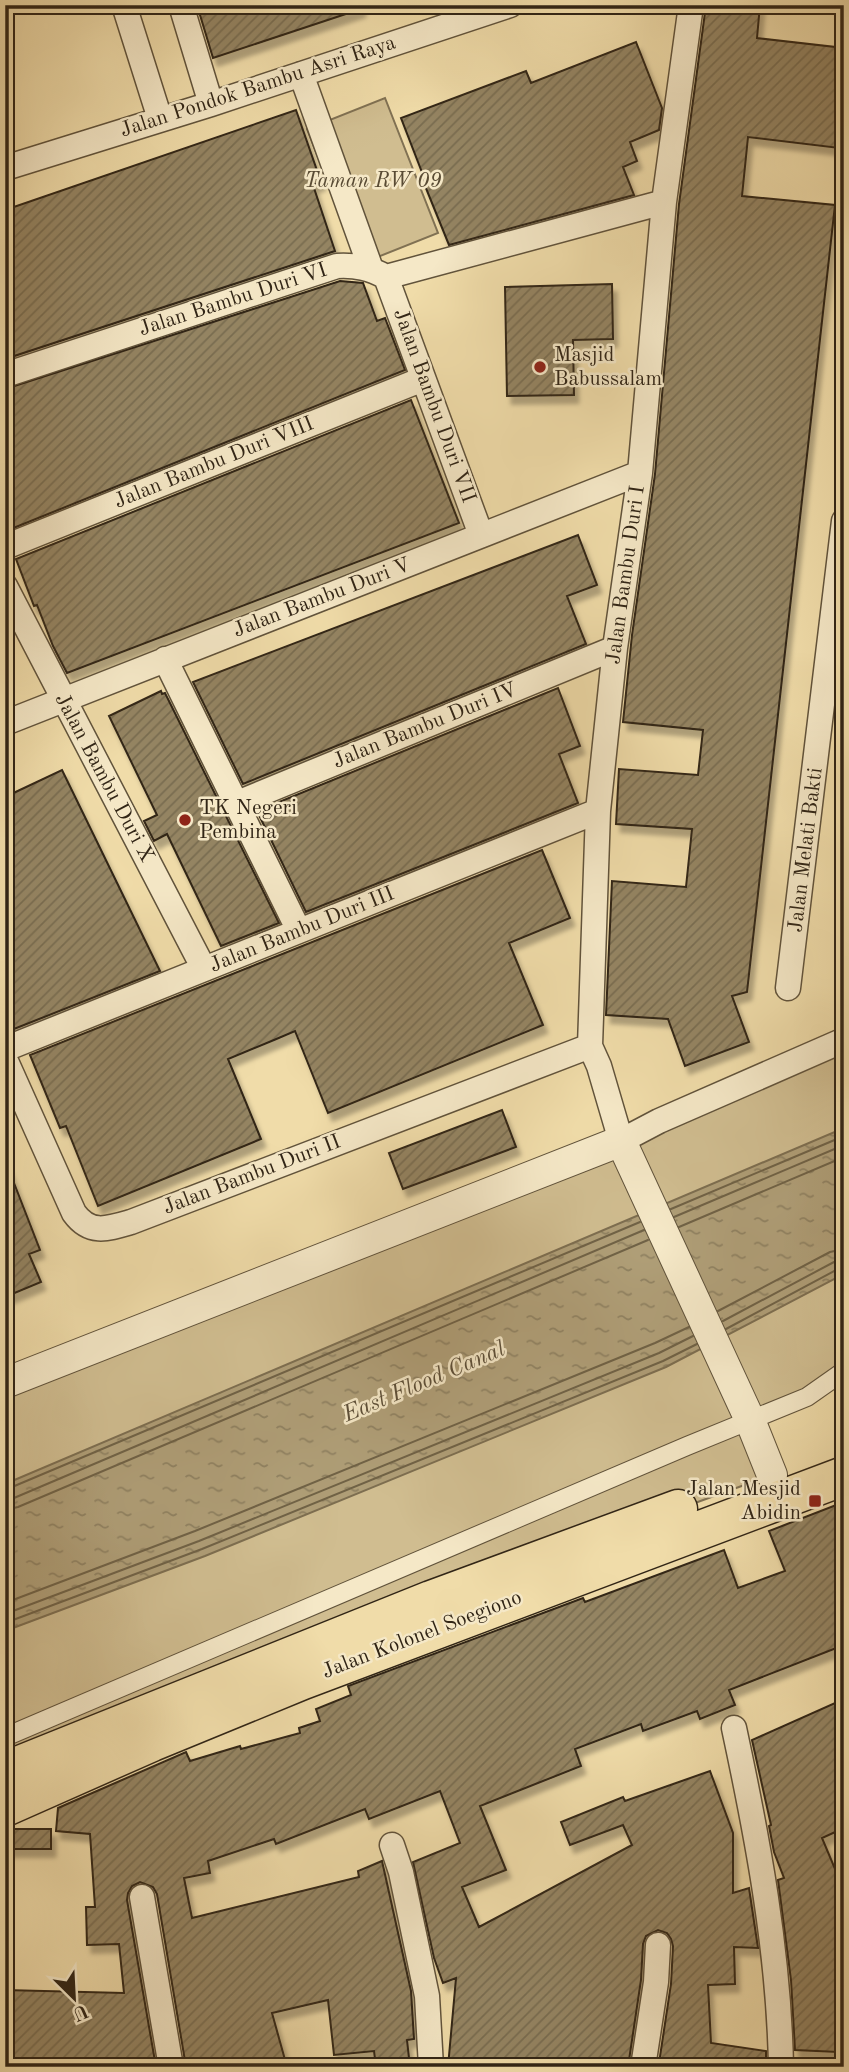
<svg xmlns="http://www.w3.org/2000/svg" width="849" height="2072" font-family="'Old Standard TT',serif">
<defs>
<pattern id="water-ripples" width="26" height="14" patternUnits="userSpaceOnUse" patternTransform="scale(1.75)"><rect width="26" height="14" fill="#af9e77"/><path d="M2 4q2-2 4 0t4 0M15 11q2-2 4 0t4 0" fill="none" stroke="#8f8161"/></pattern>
<pattern id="building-hatch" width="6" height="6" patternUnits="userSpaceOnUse" patternTransform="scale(1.75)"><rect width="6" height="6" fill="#948462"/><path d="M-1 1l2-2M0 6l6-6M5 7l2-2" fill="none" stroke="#796c50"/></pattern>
<filter id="shadow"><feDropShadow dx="4.5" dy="8" stdDeviation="2" flood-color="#0004"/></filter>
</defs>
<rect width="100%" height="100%" fill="#f0dca9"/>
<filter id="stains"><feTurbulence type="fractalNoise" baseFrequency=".00286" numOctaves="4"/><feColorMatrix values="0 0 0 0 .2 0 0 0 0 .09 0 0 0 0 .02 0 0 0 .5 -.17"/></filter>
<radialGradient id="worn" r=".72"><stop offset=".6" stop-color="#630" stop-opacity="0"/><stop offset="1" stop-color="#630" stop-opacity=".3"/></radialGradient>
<path fill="#d0bd90" stroke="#807153" stroke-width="2" d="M 385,98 L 438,233 L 360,264 L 307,129 Z
M 844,1042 L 844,1371 L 750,1420 L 772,1475 L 695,1503 L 5,1771 L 5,1383 Z"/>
<path fill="url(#water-ripples)" stroke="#7d6e50" stroke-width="2" d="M 844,1128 L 844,1274 L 666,1367 L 205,1556 L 5,1631 L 5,1484 Z"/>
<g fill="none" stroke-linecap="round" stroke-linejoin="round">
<path stroke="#706246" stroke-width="2" d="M 671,1209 L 844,1136
M 674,1217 L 844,1145
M 679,1227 L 844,1157
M 718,1311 L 830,1252 L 844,1249
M 723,1321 L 834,1262 L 844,1260
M 726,1329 L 838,1269 L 844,1268
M 5,1490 L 640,1222
M 5,1499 L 14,1498 L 644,1230
M 5,1510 L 18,1507 L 648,1240
M 5,1603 L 195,1531 L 655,1343 L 689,1327
M 5,1614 L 199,1541 L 659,1353 L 693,1336
M 5,1623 L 202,1549 L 663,1361 L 697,1344"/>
</g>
<path fill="url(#building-hatch)" stroke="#312516" stroke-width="2" filter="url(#shadow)" d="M 197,5 L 361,5 L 361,9 L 213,58 Z
M 706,5 L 760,5 L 757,38 L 844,48 L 844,112 L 839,148 L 748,137 L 742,196 L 835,205 L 747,992 L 732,996 L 749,1042 L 685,1066 L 668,1019 L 606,1015 L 612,881 L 686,887 L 692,829 L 616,824 L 619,769 L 698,775 L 703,730 L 623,722 L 632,635 L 655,474 L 679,204 Z
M 636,42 L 662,108 L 659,130 L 630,142 L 637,161 L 623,167 L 634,195 L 449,245 L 421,176 L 423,175 L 401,118 L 526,71 L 531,83 Z
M 296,110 L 321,182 L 313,185 L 335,251 L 5,359 L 5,210 Z
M 340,281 L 363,283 L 377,321 L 385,318 L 405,370 L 6,531 L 5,389 Z
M 612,284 L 613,339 L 573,340 L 574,395 L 507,396 L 505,287 Z
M 411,400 L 459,523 L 67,673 L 53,646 L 37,605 L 34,606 L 16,559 Z
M 578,535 L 597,585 L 567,596 L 586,644 L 243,784 L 193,682 Z
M 558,688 L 580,746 L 559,754 L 578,803 L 306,912 L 257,811 Z
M 161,691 L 162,694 L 165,693 L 279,923 L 221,946 L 167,834 L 154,841 L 144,821 L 157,815 L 109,716 Z
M 62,770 L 160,971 L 14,1029 L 5,1011 L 5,797 Z
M 542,850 L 570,918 L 509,943 L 543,1025 L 328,1113 L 295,1031 L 274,1040 L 228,1059 L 261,1139 L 98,1206 L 66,1126 L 60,1128 L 30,1055 Z
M 502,1110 L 516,1147 L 403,1189 L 389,1153 Z
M 7,1165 L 40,1250 L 29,1254 L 41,1282 L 5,1297 Z
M 844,1502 L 844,1645 L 729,1690 L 735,1705 L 700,1719 L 697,1711 L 643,1731 L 641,1724 L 575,1749 L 581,1766 L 480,1806 L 506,1870 L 462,1887 L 479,1927 L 632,1845 L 623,1825 L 570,1845 L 561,1822 L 623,1797 L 625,1801 L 710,1771 L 733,1833 L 733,1893 L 749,1888 L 758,1948 L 734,1947 L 735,1984 L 708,1985 L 711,2043 L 766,2051 L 766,2067 L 697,2067 L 659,2063 L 671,1984 L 673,1946 L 671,1939 L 667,1933 L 658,1930 L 646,1936 L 643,1944 L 641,1980 L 628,2067 L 448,2067 L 456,1978 L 443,1983 L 434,1958 L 413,1862 L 460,1843 L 440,1791 L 369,1819 L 365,1809 L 276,1844 L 274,1839 L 208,1861 L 210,1873 L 184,1878 L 192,1918 L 359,1877 L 358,1871 L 382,1861 L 411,1991 L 414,2039 L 407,2040 L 410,2067 L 376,2067 L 374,2051 L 334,2055 L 328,2000 L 272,2013 L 287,2067 L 186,2067 L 157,1894 L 153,1887 L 140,1882 L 132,1886 L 128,1893 L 127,1900 L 156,2067 L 5,2067 L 5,1990 L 124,1993 L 119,1944 L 87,1945 L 86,1907 L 95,1907 L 90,1834 L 56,1831 L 58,1808 L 186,1752 L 190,1761 L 240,1746 L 241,1749 L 300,1733 L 299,1728 L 320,1721 L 316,1709 L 351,1695 L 348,1686 L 583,1598 L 585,1602 L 724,1550 L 738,1588 L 785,1571 L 769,1531 Z
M 844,1699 L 844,1828 L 822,1838 L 835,1869 L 844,1868 L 844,1945 L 841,1966 L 844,1966 L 844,2004 L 841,2004 L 838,2052 L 795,2050 L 791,1980 L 778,1880 L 784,1878 L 774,1852 L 769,1826 L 771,1825 L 752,1740 Z
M 5,1829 L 51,1829 L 51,1849 L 5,1849 Z"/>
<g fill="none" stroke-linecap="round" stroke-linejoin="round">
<g stroke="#61533b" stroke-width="20">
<path id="pedestrian" d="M 5,1737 L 687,1446 L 807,1397 L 844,1371"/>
</g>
<g stroke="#61533b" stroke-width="27">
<path id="minor" d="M 124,5 L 160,119
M 181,5 L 211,104
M 691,5 L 664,202 L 640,473 L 615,648 L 598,811 L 590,1046 L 599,1066 L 621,1141 L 659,1121 L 844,1040
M 301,74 L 371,269
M 5,168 L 211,104 L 510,5
M 386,277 L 481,535
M 5,375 L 337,266 C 356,265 370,268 386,277 L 664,202
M 5,547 L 423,379
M 5,586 L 204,969
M 165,659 L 299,931
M 5,723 L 640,473
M 235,804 L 615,648
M 788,988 L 844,521
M 5,1049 L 598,811
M 5,1059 L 74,1213 C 90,1235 107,1229 131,1222 L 590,1046
M 734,1728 C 758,1840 779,1952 781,2067
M 392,1845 L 401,1872 L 427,1996 L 431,2067
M 142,1897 L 171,2067
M 643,2067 L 656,1982 L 658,1945"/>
</g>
<g stroke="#61533b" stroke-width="32">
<path id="tertiary" d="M 5,1383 L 621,1141 L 750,1420 L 772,1475"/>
</g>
<g stroke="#312516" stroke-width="41">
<path id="primary" d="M 5,1771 L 431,1600 L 678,1509
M 5,1807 L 152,1742 L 303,1680 L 844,1476"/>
</g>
<use href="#pedestrian" stroke="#f5e8c7" stroke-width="18"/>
<use href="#minor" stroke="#f5e8c7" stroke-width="24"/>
<use href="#tertiary" stroke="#f5e8c7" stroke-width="30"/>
<use href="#primary" stroke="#f0dca9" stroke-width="38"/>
</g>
<g fill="#8f2418" stroke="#f5e8c7" stroke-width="2.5">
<circle cx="540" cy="367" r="7"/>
<circle cx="185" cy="820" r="7"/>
<rect x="808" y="1494" width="14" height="14" rx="3.5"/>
</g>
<g text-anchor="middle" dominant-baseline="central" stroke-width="5" stroke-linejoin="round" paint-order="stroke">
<g font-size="21" fill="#312516" stroke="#f5e8c7">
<text transform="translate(258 87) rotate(-18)">Jalan Pondok Bambu Asri Raya</text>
<text transform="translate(233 300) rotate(-18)">Jalan Bambu Duri VI</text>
<text transform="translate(434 406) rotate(70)">Jalan Bambu Duri VII</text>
<text transform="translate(214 463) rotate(-22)">Jalan Bambu Duri VIII</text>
<text transform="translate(626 575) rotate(-82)">Jalan Bambu Duri I</text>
<text transform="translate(322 598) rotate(-21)">Jalan Bambu Duri V</text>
<text transform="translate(425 726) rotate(-22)">Jalan Bambu Duri IV</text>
<text transform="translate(104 778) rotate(62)">Jalan Bambu Duri X</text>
<text transform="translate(806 850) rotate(-83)">Jalan Melati Bakti</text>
<text transform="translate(302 930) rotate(-22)">Jalan Bambu Duri III</text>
<text transform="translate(252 1175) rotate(-21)">Jalan Bambu Duri II</text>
<text transform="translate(422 1635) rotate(-21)">Jalan Kolonel Soegiono</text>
</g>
<g font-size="21" font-style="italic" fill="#594b34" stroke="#f5e8c7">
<text x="373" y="181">Taman RW 09</text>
</g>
<g font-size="21" fill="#312516" stroke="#f5e8c7" text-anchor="start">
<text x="554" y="355">Masjid<tspan x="554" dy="24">Babussalam</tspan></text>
<text x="199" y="808">TK Negeri<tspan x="199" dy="24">Pembina</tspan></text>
<text x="801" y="1489" text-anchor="end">Jalan Mesjid<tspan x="801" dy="24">Abidin</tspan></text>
</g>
<g font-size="23" font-style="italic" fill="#5d4f38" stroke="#f5e8c7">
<text transform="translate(424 1382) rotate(-23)">East Flood Canal</text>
</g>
</g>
<rect width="849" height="2072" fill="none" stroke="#f0dca9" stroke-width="28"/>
<rect x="7" y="7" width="835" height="2058" fill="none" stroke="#312516" stroke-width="3.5"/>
<rect x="14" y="14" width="821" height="2044" fill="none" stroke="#312516" stroke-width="2"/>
<g transform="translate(74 1998) rotate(156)" stroke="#f5e8c7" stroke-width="5" paint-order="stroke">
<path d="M0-5L12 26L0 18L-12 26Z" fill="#312516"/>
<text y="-10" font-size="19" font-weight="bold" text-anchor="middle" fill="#312516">U</text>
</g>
<rect width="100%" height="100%" filter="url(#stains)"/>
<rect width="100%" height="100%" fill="url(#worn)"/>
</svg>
